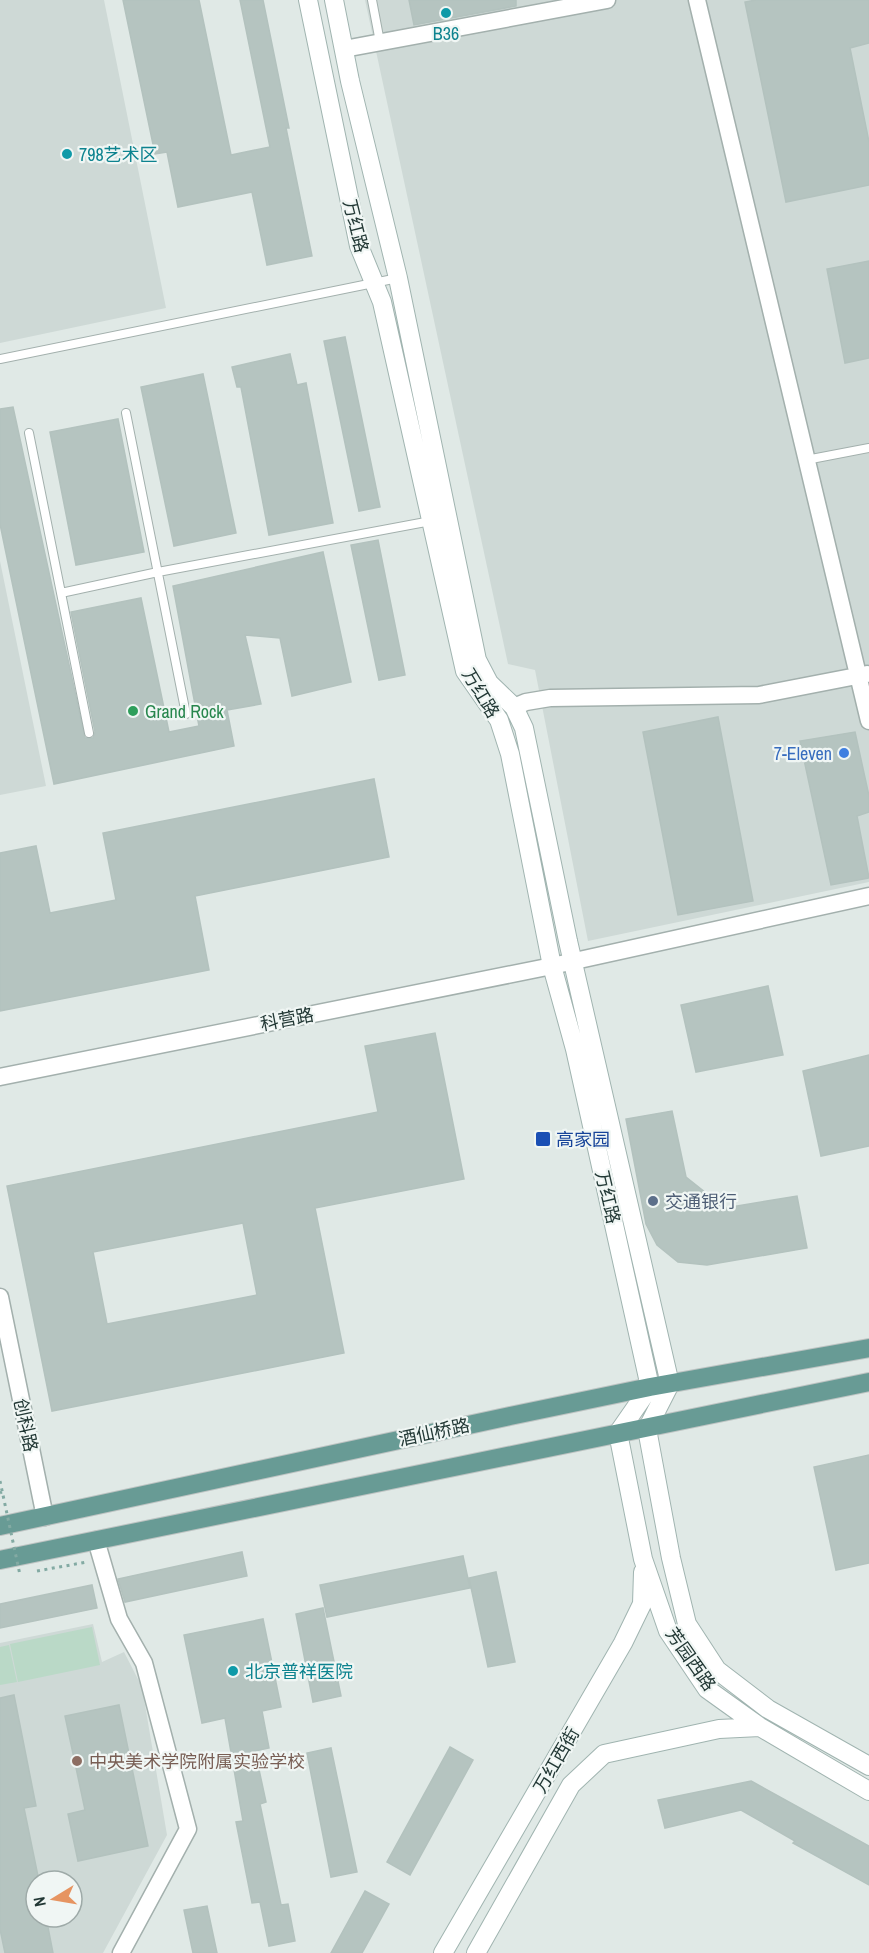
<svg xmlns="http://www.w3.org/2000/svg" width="869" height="1953" font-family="'Archivo Narrow','Noto Sans SC',sans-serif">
<rect width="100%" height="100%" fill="#e0e9e6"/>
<path fill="#ced9d6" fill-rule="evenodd" d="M 0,0 L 104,0 L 166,308 L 0,343 Z
M 365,0 L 869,0 L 869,882 L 588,941 L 535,670 L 508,664 Z
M 0,561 L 46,786 L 0,795 Z
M 93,1624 L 102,1662 L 124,1652 L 142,1687 L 167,1835 L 103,1953 L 0,1953 L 0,1643 ZM 36,1881 L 72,1881 L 72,1917 L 36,1917 Z"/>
<path fill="#bad9c7" d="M 92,1627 L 100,1665 L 18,1682 L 10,1644 Z
M 9,1645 L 17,1682 L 0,1685 L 0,1647 Z"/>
<path fill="#b5c4c0" stroke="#b3c2be" stroke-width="1.5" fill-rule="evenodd" d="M 123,0 L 199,0 L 231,155 L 270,147 L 240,0 L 263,0 L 289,128 L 286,128 L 312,256 L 267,265 L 252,192 L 178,207 L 167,152 L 155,154 Z
M 409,0 L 516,0 L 516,6 L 414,25 Z
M 756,0 L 869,0 L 869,43 L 850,48 L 869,142 L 869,185 L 786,202 L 745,2 Z
M 869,261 L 869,358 L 845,363 L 827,269 Z
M 345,337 L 380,507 L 359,511 L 324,341 Z
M 290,354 L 297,385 L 306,383 L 333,523 L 269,535 L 241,387 L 237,387 L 232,367 Z
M 203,374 L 236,533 L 174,546 L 141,387 Z
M 13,407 L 85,738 L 93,738 L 95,732 L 71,612 L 141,598 L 169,732 L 199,726 L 173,586 L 323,552 L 351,682 L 292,696 L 280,638 L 245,635 L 261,704 L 227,710 L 234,746 L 54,784 L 0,524 L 0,409 Z
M 118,419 L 144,552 L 76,565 L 50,432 Z
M 378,540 L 405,675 L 379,680 L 351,545 Z
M 718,717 L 753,901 L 678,915 L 643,732 Z
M 855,732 L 869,796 L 869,812 L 857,816 L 869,878 L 831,885 L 800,741 Z
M 374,779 L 389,857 L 195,896 L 209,970 L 0,1011 L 0,853 L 36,846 L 50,913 L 116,900 L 103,833 Z
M 768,986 L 783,1055 L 696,1072 L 681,1005 Z
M 435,1033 L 464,1179 L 315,1208 L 344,1353 L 52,1411 L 7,1186 L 378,1112 L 365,1046 ZM 243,1223 L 257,1295 L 107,1324 L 93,1252 Z
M 869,1055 L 869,1146 L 821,1156 L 803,1071 Z
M 672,1111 L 686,1177 L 725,1208 L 797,1196 L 807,1248 L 707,1265 L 678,1262 L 657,1245 L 646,1224 L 626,1119 Z
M 869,1455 L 869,1563 L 836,1570 L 814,1467 Z
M 242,1552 L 247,1576 L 125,1602 L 118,1579 Z
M 463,1556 L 470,1588 L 327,1617 L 320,1585 Z
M 496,1572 L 515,1662 L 488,1667 L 469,1578 Z
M 92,1585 L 97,1608 L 0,1628 L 0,1604 Z
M 323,1608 L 341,1696 L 313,1702 L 296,1614 Z
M 263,1619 L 281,1707 L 262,1711 L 269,1748 L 255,1751 L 266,1802 L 260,1804 L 281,1905 L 288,1904 L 295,1941 L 269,1946 L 260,1902 L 252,1903 L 236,1822 L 243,1821 L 225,1718 L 202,1723 L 184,1635 Z
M 14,1695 L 36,1806 L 24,1808 L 39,1881 L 36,1881 L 36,1917 L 46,1917 L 53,1953 L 5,1953 L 0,1929 L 0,1698 Z
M 119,1705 L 148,1846 L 78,1861 L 68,1814 L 85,1810 L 65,1716 Z
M 450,1747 L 473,1760 L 410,1875 L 387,1862 Z
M 331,1748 L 357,1872 L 331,1877 L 307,1753 Z
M 751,1781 L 869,1846 L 869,1885 L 793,1843 L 795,1841 L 741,1810 L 665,1828 L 658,1800 Z
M 365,1891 L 389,1904 L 362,1953 L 331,1953 Z
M 207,1906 L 217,1953 L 193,1953 L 184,1910 Z"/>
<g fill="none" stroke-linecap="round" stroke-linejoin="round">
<g stroke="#a3b0ad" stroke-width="10">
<path id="lane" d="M 372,0 L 380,42
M 0,359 L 398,278
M 126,413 L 186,714
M 29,433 L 89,733
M 806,460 L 869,448
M 61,593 L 158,572 L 431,521"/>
</g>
<g stroke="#a3b0ad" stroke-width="19">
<path id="street" d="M 697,0 L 869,721
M 344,49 L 607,0
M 514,707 L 526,702 L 550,698 L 759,695 L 867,674
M 0,1077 L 552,966 L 869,896
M 0,1297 L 45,1517
M 96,1540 L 119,1619 L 144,1663 L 188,1829 L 121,1953"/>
</g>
<g stroke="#a0b4b0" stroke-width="20">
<path id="secondary" d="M 308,0 L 359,246 L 382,302 L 465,671 L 499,720 L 510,754 L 552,966 L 575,1049 L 650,1387 L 618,1433 L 643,1559 L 668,1631 L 707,1689 L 760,1727 L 869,1791
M 334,0 L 350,81 L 398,278 L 477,660 L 489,683 L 514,707 L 524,728 L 568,941 L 670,1384 L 647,1429 L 671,1558 L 687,1624 L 717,1670 L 768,1709 L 869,1766
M 443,1953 L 623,1643 L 642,1604 L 643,1572
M 476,1953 L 571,1785 L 604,1754 L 719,1729 L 760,1727"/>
</g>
<g stroke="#bdc3c2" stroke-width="20">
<path id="primary" d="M 0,1526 L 510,1416 L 650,1387 L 869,1348
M 0,1560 C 289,1499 580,1443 869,1382"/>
</g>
<path stroke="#83aaa3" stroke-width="3" stroke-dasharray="3 4.5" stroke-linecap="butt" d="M 0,1493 L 2,1492
M 37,1571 L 87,1562"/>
<use href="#lane" stroke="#fff" stroke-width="8"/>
<use href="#street" stroke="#fff" stroke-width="16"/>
<use href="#secondary" stroke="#fff" stroke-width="18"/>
<use href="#primary" stroke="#689b95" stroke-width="18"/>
<path stroke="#83aaa3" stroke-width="3" stroke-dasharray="3 4.5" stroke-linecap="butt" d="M 0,1481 L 20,1575"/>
</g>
<g fill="#0f9aa8" stroke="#f0f6f4" stroke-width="2">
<circle cx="446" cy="13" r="6"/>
<circle cx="67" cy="154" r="6"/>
<circle cx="233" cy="1671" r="6"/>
</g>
<circle fill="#2e9e5b" stroke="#f0f6f4" stroke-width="2" cx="133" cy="711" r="6"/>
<circle fill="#3f7fe0" stroke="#f0f6f4" stroke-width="2" cx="844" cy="753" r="6"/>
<rect fill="#1a4fb4" stroke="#f0f6f4" stroke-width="2" x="535" y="1131" width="16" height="16" rx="3"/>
<circle fill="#5c6f8a" stroke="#f0f6f4" stroke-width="2" cx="653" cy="1201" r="6"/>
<circle fill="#8d6e63" stroke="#f0f6f4" stroke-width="2" cx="77" cy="1761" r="6"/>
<g text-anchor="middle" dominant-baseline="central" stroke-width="4.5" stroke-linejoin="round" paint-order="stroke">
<g font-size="18" fill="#0d838f" stroke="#f0f6f4" text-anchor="start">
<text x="446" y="33" text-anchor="middle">B36</text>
<text x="79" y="154">798艺术区</text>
<text x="245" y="1671">北京普祥医院</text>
</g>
<g font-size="18" fill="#223835" stroke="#f0f6f4">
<text transform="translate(356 226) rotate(76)">万红路</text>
<text transform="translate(481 693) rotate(59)">万红路</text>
<text transform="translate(287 1019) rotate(-11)">科营路</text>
<text transform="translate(608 1197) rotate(77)">万红路</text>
<text transform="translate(26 1425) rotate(78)">创科路</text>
<text transform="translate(434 1432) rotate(-12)">酒仙桥路</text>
<text transform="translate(691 1659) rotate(55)">芳园西路</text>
<text transform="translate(556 1760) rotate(-60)">万红西街</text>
</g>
<g font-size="18" fill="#27864d" stroke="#f0f6f4" text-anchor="start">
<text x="145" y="711">Grand Rock</text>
</g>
<g font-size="18" fill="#366cbe" stroke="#f0f6f4" text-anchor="end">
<text x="832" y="753">7-Eleven</text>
</g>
<g font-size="18" fill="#164399" stroke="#f0f6f4" text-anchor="start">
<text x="556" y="1139">高家园</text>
</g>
<g font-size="18" fill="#4e5e75" stroke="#f0f6f4" text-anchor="start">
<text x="665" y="1201">交通银行</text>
</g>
<g font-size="18" fill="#785e54" stroke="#f0f6f4" text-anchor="start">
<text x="89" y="1761">中央美术学院附属实验学校</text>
</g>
</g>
<g transform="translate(54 1899) rotate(259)"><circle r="28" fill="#f0f6f4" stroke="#9eaaa8" stroke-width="1.5"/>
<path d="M0-4.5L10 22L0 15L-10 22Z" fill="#e69461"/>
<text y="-9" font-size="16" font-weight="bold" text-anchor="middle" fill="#223835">N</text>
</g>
</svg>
